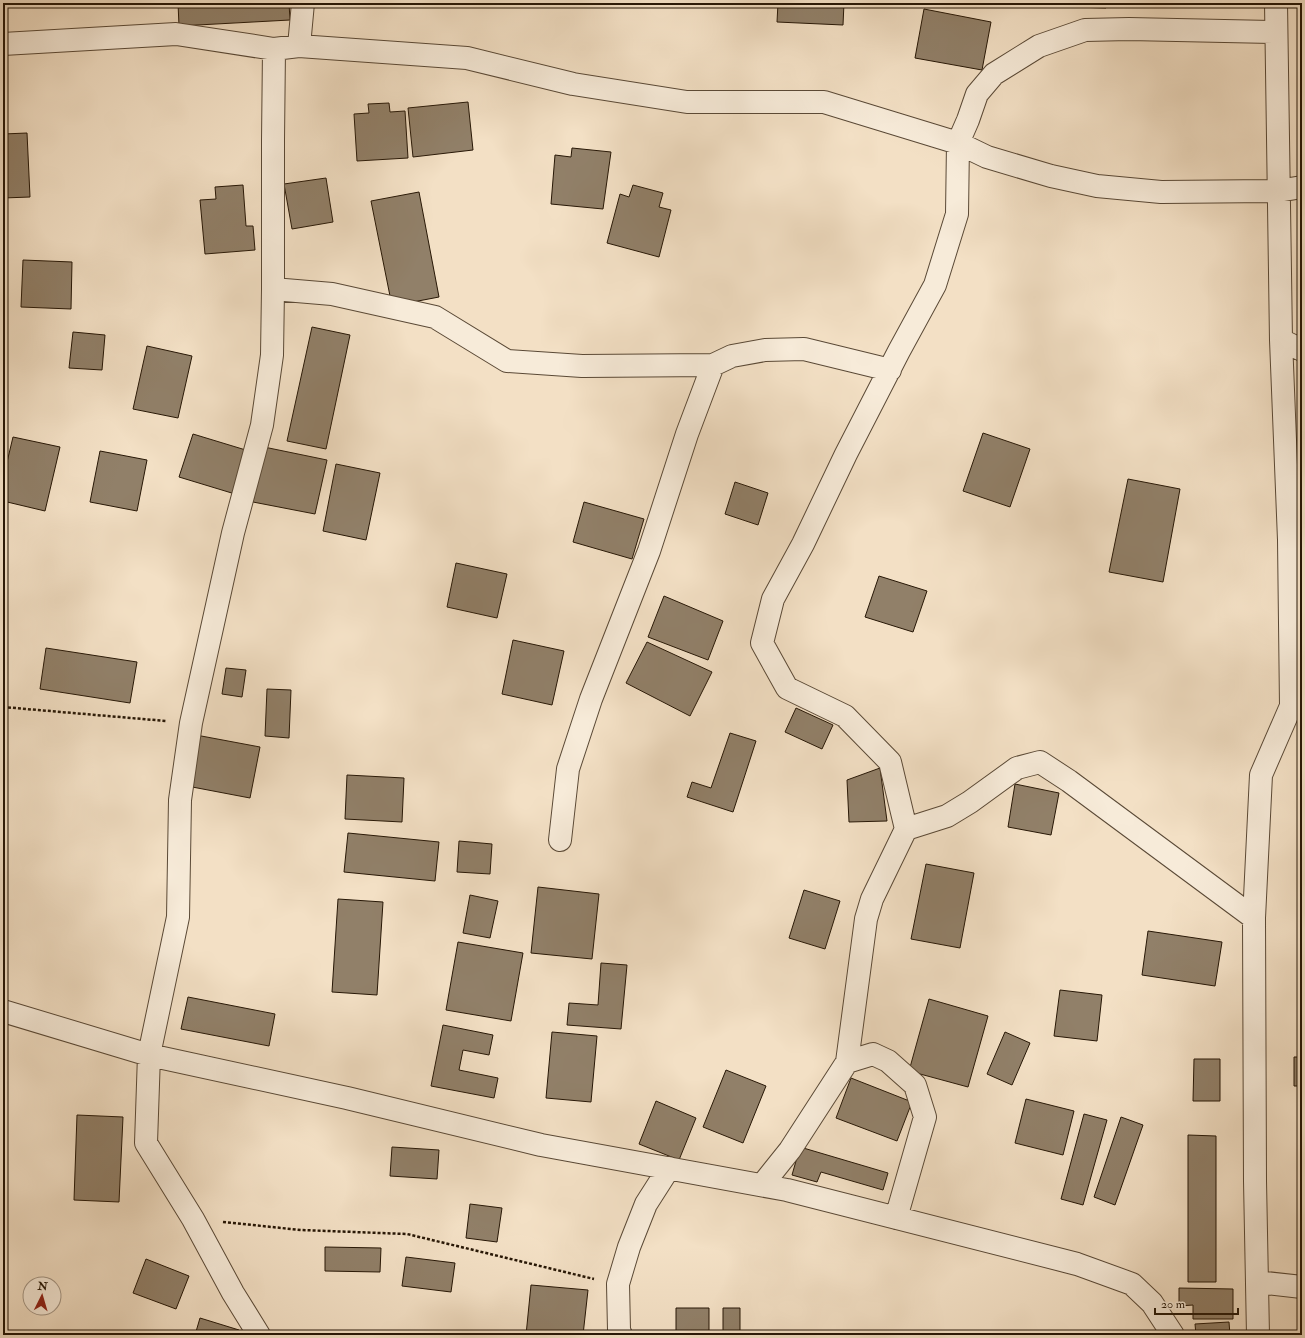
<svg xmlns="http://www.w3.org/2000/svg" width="1305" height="1338" font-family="'IM FELL Double Pica',serif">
<rect width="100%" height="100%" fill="#f3e0c5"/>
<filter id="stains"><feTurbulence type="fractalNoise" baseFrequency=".005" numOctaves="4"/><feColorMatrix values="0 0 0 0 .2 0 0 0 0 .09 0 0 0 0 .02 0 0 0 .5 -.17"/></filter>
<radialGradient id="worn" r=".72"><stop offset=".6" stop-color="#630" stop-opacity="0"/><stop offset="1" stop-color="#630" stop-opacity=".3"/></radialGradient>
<path fill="#918069" stroke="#271706" d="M 178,3 L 289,3 L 290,20 L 179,26 Z
M 778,3 L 844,3 L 843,25 L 777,22 Z
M 1074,3 L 1106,3 L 1106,8 L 1074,7 Z
M 924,9 L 991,22 L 982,70 L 915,58 Z
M 468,102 L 473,150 L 413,157 L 408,108 Z
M 389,103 L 390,112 L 405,111 L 408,158 L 357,161 L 354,114 L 369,113 L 368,104 Z
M 27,133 L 30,197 L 3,198 L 3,134 Z
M 572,148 L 611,152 L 603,209 L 551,204 L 555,155 L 571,157 Z
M 326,178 L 333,222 L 292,229 L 284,184 Z
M 243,185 L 246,226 L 253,226 L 255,250 L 205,254 L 200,200 L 216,199 L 215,187 Z
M 633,185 L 663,193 L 659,207 L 671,210 L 659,257 L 607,243 L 620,194 L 629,197 Z
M 419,192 L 439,297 L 392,306 L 371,201 Z
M 23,260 L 72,262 L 71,309 L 21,307 Z
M 312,327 L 350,335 L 326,449 L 287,441 Z
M 73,332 L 105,335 L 102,370 L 69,368 Z
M 147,346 L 192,356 L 178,418 L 133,409 Z
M 983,433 L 1030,449 L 1010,507 L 963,491 Z
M 193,434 L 249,451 L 235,494 L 179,477 Z
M 1298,434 L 1302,434 L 1302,448 L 1298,447 Z
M 13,437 L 60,447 L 45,511 L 3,501 L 3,479 Z
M 264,447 L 327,460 L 315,514 L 253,502 Z
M 100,451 L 147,460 L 137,511 L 90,502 Z
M 336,464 L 380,473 L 366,540 L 323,531 Z
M 1128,479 L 1180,489 L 1163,582 L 1109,572 Z
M 735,482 L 768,493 L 758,525 L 725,514 Z
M 584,502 L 644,519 L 632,559 L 573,542 Z
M 456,563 L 507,574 L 497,618 L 447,607 Z
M 879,576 L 927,591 L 913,632 L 865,617 Z
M 664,596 L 723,621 L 708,660 L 648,637 Z
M 513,640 L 564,651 L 552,705 L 502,694 Z
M 647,642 L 712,672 L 690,716 L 626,683 Z
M 46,648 L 137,662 L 130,703 L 40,689 Z
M 226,668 L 246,670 L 242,697 L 222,694 Z
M 267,689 L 291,690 L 289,738 L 265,736 Z
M 796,708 L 833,725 L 822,749 L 785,732 Z
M 730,733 L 756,741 L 733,812 L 687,797 L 692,782 L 711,788 Z
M 196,735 L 260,747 L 250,798 L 187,786 Z
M 880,768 L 887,821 L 849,822 L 847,780 Z
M 347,775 L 404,778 L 402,822 L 345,819 Z
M 1015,784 L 1059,793 L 1051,835 L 1008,827 Z
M 348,833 L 439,842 L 435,881 L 344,872 Z
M 459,841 L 492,844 L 490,874 L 457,872 Z
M 926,864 L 974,873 L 960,948 L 911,939 Z
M 538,887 L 599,894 L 592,959 L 531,953 Z
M 804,890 L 840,901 L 825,949 L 789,938 Z
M 470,895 L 498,901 L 490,938 L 463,933 Z
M 338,899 L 383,902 L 377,995 L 332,992 Z
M 1148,931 L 1222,942 L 1215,986 L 1142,975 Z
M 458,942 L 523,953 L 511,1021 L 446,1010 Z
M 601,963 L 627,965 L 621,1029 L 567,1025 L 569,1003 L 598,1005 Z
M 1060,990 L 1102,995 L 1097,1041 L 1054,1036 Z
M 188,997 L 275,1014 L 269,1046 L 181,1029 Z
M 929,999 L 988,1016 L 968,1087 L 909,1071 Z
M 443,1025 L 493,1035 L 489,1055 L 463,1050 L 459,1070 L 498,1078 L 494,1098 L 431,1086 Z
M 552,1032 L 597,1036 L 591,1102 L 546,1098 Z
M 1005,1032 L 1030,1043 L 1012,1085 L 987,1074 Z
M 1294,1057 L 1302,1057 L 1302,1086 L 1294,1086 Z
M 1194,1059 L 1220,1059 L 1220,1101 L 1193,1101 Z
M 726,1070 L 766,1086 L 743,1143 L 703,1127 Z
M 851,1078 L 912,1102 L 897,1141 L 836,1118 Z
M 1026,1099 L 1074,1111 L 1063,1155 L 1015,1143 Z
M 656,1101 L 696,1118 L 679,1160 L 639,1144 Z
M 1084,1114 L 1107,1120 L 1083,1205 L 1061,1199 Z
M 77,1115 L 123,1117 L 119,1202 L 74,1200 Z
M 1121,1117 L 1143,1125 L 1115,1205 L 1094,1197 Z
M 1188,1135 L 1216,1136 L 1216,1282 L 1188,1282 Z
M 392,1147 L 439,1150 L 437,1179 L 390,1176 Z
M 800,1147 L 888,1173 L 883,1190 L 821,1172 L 817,1182 L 792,1175 Z
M 470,1204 L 502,1208 L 497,1242 L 466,1238 Z
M 325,1247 L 381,1248 L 380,1272 L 325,1271 Z
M 406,1257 L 455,1263 L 451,1292 L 402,1286 Z
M 146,1259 L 189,1276 L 176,1309 L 133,1293 Z
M 531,1285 L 588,1290 L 583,1335 L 526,1335 Z
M 1179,1288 L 1233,1289 L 1233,1319 L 1193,1319 L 1193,1305 L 1179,1306 Z
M 676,1308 L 709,1308 L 709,1335 L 676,1335 Z
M 723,1308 L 740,1308 L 740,1335 L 723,1335 Z
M 200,1318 L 239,1330 L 237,1335 L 195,1335 Z
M 1229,1322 L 1230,1335 L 1196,1335 L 1195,1324 Z"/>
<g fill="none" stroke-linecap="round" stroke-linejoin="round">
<g stroke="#5a4936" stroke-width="24">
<path id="street" d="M 3,44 L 176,34 L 274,49 L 299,46 L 467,58 L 573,84 L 687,102 L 824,102 L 958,143 L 987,157 L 1051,176 L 1097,186 L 1161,192 L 1278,191 L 1302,187
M 299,46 L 303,3
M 273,289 L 332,294 L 435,317 L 507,361 L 582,366 L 713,365
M 1281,340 L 1302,350
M 906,829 L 947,816 L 970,802 L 1017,768 L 1040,762 L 1069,781 L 1254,918
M 560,840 L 568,769 L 591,699 L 649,551 L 687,434 L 713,365 L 732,356 L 765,350 L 804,349 L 890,370
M 3,1011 L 149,1055 L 347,1098 L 541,1145 L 787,1190 L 1077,1264 L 1132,1284 L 1152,1303 L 1173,1335
M 847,1062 L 873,1054 L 888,1061 L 915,1085 L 925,1117 L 896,1218
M 762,1185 L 790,1150 L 847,1062 L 866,919 L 872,899 L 906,829 L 890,762 L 845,716 L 787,688 L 762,643 L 773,599 L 803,544 L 846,454 L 899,351 L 935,285 L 957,214 L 958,143 L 968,120 L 977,94 L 994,74 L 1039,46 L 1085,30 L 1129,29 L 1276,32
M 1257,1282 L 1302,1287
M 259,1335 L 233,1293 L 193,1219 L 146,1143 L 149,1055 L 178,917 L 180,800 L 191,723 L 233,533 L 262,425 L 272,355 L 273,289 L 273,140 L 274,49
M 621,1335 L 619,1330 L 618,1284 L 629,1247 L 646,1204 L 669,1168
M 1258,1335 L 1255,1181 L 1254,918 L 1261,775 L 1291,706 L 1289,540 L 1281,340 L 1276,3"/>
</g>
<path stroke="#271706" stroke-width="2.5" stroke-dasharray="3 2" stroke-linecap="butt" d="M 3,707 L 166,721
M 223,1222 L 301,1230 L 407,1234 L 594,1279"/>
<use href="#street" stroke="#f7ebd9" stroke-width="22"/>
</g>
<rect width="1305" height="1338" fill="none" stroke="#f3e0c5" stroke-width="16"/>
<rect x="4" y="4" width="1297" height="1330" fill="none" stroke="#271706" stroke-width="2"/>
<rect x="8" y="8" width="1289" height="1322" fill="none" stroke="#271706"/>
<g transform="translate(42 1296) rotate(5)"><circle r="19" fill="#f7ebd9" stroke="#a49685"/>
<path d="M0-3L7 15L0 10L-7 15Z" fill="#8f2418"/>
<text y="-6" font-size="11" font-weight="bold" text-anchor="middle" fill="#271706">N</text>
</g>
<path d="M1155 1308v6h83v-6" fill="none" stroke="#271706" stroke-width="2"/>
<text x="1161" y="1308" font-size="12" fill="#271706" stroke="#f7ebd9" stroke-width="3" paint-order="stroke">20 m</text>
<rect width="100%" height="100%" filter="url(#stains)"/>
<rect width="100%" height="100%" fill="url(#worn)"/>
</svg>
